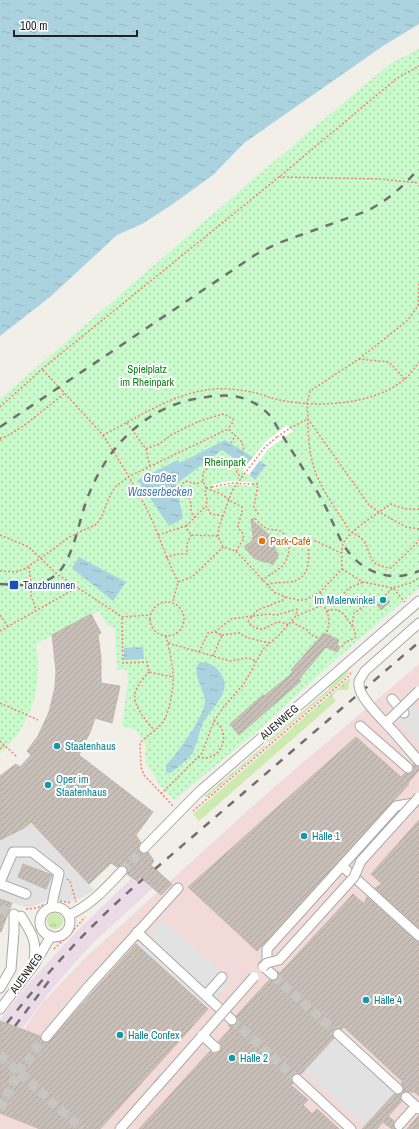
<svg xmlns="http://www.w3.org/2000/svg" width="419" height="1129" font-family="'Archivo Narrow',sans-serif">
<defs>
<pattern id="grass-tufts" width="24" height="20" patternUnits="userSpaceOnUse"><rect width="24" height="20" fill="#cdebb0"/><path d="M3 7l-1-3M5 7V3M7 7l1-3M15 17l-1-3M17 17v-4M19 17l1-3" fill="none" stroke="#b0c997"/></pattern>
<pattern id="park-dots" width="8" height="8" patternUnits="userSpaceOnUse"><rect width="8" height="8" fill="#c8facc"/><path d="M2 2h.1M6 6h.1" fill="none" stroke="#acd6af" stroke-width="1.8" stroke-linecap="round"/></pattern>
<pattern id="water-ripples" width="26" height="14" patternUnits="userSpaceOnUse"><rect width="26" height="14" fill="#aad3df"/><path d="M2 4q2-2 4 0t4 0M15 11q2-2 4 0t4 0" fill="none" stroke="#92b5bf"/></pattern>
<pattern id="building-hatch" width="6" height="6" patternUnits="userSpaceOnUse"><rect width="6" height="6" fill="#c7bfb8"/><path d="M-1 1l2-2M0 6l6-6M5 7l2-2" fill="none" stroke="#aba49e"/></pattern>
</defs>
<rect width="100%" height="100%" fill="#f2efe9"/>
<path fill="#f2dad9" d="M 419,664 L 419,1129 L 0,1129 L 0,1021 L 24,1029 L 42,1003 L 85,958 L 273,788 Z"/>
<path fill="#ebdbe8" d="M 138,872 L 155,886 L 94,942 L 70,968 L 48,994 L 24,1026 L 0,1063 L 0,1020 L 4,1014 L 29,983 L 75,933 Z"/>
<path fill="url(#grass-tufts)" d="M 419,607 L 419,609 L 350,668 L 345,678 L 269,743 L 268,741 L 330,688 L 328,686 Z
M 350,678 L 348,690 L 338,690 L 332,696 L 336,701 L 199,821 L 193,814 Z
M 265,745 L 266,746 L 207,797 L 205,796 Z
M47 921a8 8 0 1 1 16 0a8 8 0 1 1-16 0Z"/>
<path fill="url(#park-dots)" d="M 419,49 L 419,588 L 342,654 L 254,734 L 174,800 L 159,784 L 147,764 L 145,757 L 146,745 L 136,730 L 122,726 L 128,681 L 127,670 L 117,670 L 115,629 L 107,625 L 99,611 L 36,644 C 43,687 32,724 0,754 L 0,399 L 258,175 L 391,63 Z"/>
<path fill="#e2e2e2" d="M 412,704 L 419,710 L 419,743 L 397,720 Z
M 39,817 L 33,824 L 94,890 L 82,898 L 68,902 L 56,899 L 51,899 L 29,908 L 0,899 L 0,840 L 24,828 Z
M 162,919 L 231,981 L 122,1102 L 53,1041 Z
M 336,1037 L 395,1092 L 364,1126 L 304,1071 Z"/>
<path fill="url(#water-ripples)" d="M 0,0 L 419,0 L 419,24 L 383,46 L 244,143 L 213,175 L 170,206 L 142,224 L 117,235 L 50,297 L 0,336 Z
M 225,440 L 266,465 L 255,480 L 241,466 L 242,464 L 222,450 L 176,484 L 183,518 L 169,526 L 138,480 L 178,460 L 180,463 Z
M 79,557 L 126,582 L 113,601 L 72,568 Z
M 143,647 L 144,659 L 124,660 L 124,648 Z
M 200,662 C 207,662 215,665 219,671 C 235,689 213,706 204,721 C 199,731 198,741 194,750 C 191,758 177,768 170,773 L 166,772 L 166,765 C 178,753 203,718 205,702 C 206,690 189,672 200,662 Z"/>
<path fill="#fff" d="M 287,425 L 293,431 L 268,449 L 249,475 L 242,470 L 267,440 Z
M 229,481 L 252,482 L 252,486 L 233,484 L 213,489 L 212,485 Z"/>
<path fill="url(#building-hatch)" stroke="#c4b6ab" d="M 251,519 L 269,535 L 274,543 L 276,552 L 279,554 L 273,565 L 268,562 L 264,562 L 254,558 L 245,548 L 245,546 L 252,541 L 253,537 Z
M 385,596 L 390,602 L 381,610 L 377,605 L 380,603 L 379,602 Z
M 91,614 L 101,633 L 98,634 L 101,658 L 101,683 L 120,686 L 112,723 L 95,718 L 91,730 L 79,755 L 153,812 L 136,835 L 141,843 L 138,847 L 140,852 L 143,854 L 148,852 L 154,861 L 151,865 L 172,884 L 161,895 L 140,877 L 137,881 L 127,874 L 128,870 L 126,866 L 121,865 L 117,867 L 111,863 L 89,884 L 31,822 L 24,828 L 0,840 L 0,776 L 16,764 L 20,767 L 31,755 L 27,751 L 38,736 L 49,712 L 55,687 L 56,671 L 52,635 Z
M 324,633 L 339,640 L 337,645 L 340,647 L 337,652 L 326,647 L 299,679 L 301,681 L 239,735 L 230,724 L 263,695 L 264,696 L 289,676 L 293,672 L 291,670 Z
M 356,737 L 401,777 L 405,773 L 410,774 L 412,772 L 414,769 L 413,764 L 419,767 L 419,770 L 408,783 L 409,784 L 257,951 L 188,887 Z
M 419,820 L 419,928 L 375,888 L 382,884 L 371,874 Z
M 23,864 L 52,875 L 46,889 L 18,877 Z
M 353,894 L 364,904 L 367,897 L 415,940 L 419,942 L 419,1096 L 413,1091 L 412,1093 L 411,1091 L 410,1092 L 407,1091 L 403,1092 L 404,1088 L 401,1083 L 403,1082 L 344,1027 L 342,1029 L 337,1028 L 332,1032 L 334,1038 L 301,1074 L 296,1073 L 292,1075 L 291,1080 L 293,1083 L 291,1085 L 308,1100 L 303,1105 L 312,1114 L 317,1109 L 339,1129 L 139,1129 L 210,1051 L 214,1053 L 220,1051 L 221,1046 L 218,1042 L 231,1028 L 228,1025 L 233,1026 L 236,1024 L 238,1021 L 236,1016 L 269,980 L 272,981 L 277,979 L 279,976 L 277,971 L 280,973 Z
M 0,899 L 12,903 L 1,932 L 0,932 Z
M 136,944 L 208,1009 L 100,1129 L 40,1129 L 0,1113 L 0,1021 L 40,1036 L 42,1041 L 48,1042 Z
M 394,1094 L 397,1095 L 401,1094 L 400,1098 L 402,1101 L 388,1116 L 394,1121 L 393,1124 L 395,1129 L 392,1129 L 383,1122 L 377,1129 L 362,1129 Z
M 419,1115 L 419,1129 L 407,1129 Z"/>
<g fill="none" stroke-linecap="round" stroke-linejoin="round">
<path stroke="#c8c6c1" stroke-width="9" stroke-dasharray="9 4.5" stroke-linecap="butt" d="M 122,871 L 144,848
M 0,908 L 8,912
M 273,975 L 338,1034
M 232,1020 L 297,1079
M 0,1055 L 82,1129
M 0,1109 L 21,1068 L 46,1037"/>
<g stroke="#a9a9a9" stroke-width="11">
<path id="minor" d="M 359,685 L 359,681 L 365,671 L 419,623
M 392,699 L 404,713
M 360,726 L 408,768
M 393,731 L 419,761
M 144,848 L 199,792 L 419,601
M 342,866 L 419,936
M 0,882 L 13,852 L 32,852 L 59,873 C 57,884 53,895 52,907
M 0,884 L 26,894
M40 922a15 15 0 1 1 30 0a15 15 0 1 1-30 0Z
M 69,915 C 91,905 105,889 122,871
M 21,916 C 32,934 37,940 34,961
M 137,932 L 232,1020
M 267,963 L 267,949 L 396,806 L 414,803
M 263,966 L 273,975
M 0,988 L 11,969 L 14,932 L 14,914
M 206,995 L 222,977
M 0,1009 L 34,965 L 51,936
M 338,1034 L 398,1089
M 46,1037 L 88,987 L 178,888
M 297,1079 L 351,1129
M 406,1097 L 419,1109
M 399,1125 L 416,1106
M 120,1129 L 163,1080"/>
</g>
<path stroke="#fa8072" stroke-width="1.5" stroke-dasharray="2 2" stroke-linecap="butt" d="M 279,177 L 380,179 L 419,183
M 359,359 L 408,320 L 418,306 L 419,282
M 43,370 L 103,435 C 140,417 172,393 214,389 C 228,388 243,390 256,393 C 264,395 272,399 280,400 C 318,408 374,405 405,379 C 410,375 414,368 419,363
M 405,379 L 389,362 L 359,359 L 310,391 L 307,403 L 308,419 L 369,505 L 379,512 L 406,527 L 419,529
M 0,407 L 42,369 L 279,177 L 396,79 L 419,66
M 127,423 L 146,449 L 150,467
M 290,428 L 308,419 C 308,435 309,452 314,468 C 321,490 337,510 349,530 C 353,534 358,535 362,539 C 374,553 364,565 391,568 L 416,544 L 419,540
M 103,435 C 120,462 138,490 152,520 C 161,541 168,562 178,582
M 277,437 L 265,447 L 233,489 L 229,499 L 219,527 L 218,536 L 223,547 L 236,551 L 274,592 L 285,597 L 298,600 L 305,600 L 320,592 L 342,569 C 342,562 341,551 343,544 C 347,533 380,511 391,504 C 401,508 408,510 419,509
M 0,438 C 12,438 53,402 65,393
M 0,439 L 1,441 L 0,442
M 231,443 L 235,436
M 146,449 L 159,444 L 173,434 L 195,423 L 209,418 L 224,414 L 233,419 L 233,422 L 228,429
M 252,484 L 258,484 L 254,507 L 259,515
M 206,488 L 221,494 L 234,503 L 242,507 C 243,515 238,520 238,528 L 242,532 L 244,538 L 236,551
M 206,488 L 212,487
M 223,516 L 211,514 L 206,506 L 207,499 L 205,493 L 206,488 L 203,481 L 203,474 L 205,470 L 226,459 L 235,464 L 237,473 L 242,478
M 195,518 C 188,510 193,508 190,500 C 188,494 182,493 180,487 L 182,484 L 186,481 L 196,484 L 203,481
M 252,520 L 254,518 C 258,521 262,526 266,528 C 271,531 278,528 283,533 C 287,537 289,543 289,548 C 288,567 277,570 262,580
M 186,526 L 206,506
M 0,535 L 29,547 L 57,574 L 122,617 L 150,615
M 158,535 L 185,526 L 191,535 L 218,536
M 166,558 L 176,554 L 187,554 L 187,544 L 191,535
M 29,567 L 31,582 L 31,595 L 36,610
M 342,569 L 363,582 L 393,588 L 410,583 L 419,578
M 0,571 L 16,572 L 24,569 L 41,558 L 71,536 L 97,524 L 103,514 L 107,502 L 115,487 L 130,476 L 228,429 L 242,442 L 244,450
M 267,585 C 274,582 282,583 289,582 C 311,580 309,560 308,543 L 310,540 C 320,541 332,550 342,553
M 320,592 L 325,604 L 325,608 L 328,615 L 329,623 L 327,633
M 382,598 L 393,588 L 405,602
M 173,601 L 178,582 L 192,577 L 223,547
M150 619a17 17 0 1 1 34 0a17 17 0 1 1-34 0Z
M 327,611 C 339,606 344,614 350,623 C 353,629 357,631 355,638 L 344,643 L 342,647
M 0,615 L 8,627
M 122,618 L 123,663 L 147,662 L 149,672 L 173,677
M 292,622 L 307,630 L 311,635 L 318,638
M 288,625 C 270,614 267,641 248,622 L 252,616 L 268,614 L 277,615 L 297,609 L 296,616
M 352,626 L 354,613 C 361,609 369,600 376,599
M 0,631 L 78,587
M 222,635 L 239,633 L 248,638 L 269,643
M 166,636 C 169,649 173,664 173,677 C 174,688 169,713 163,722 C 156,731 147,735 140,743 L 141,767 L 144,775 L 174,807
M 168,643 L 230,661 L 248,658 L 256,661
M 199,652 L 208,633 L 215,632 L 231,619 L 252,616 L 258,610 L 283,600 L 285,597
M 213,656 L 222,635 L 215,632
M 149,672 C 144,678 137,685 135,693 C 132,705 147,722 155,731
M 0,703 L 38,720
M 0,741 L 16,756
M 0,749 L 4,746
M 198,757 C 220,764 234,733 214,721
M 161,794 L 202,753 L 214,721 L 225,705 L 244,684 L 263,649 L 279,635 L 296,616 L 338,599 L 349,588 L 363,582
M 193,811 L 347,678 L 352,671
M 67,879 L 70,881 L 76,902
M 60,901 L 72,903
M 26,909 L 37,908 L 43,905
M 54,949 L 69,935 L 85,917"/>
<use href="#minor" stroke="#fff" stroke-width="9"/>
<path stroke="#707070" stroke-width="2.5" stroke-dasharray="8 8" stroke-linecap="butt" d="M 0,427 L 255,255 L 276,244 L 367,211 C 388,200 404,186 419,168
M 0,584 C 20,585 42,588 58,573 C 72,559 78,527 84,508 C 102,451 144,404 207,397 C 234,393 254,397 272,418 C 288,446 306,472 322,500 C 330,514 335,530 343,544 C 359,571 389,584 419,571
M 155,869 L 419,642
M 7,1023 C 48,971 92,923 143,879
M 15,1026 L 52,977"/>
<g stroke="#a9a9a9" stroke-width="11" stroke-linecap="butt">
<path id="minor-bridge" d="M 359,685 C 359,698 384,721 393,731
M 386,723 L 419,691
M 263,967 L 267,963 L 279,960 L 354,877 L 361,861 L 419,797
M 202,1035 L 215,1047
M 158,1086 L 254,977"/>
</g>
<path stroke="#fa8072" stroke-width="1.5" stroke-dasharray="2 2" stroke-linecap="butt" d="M 277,437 L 290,428
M 212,487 L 232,483 L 252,484"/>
<use href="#minor-bridge" stroke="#fff" stroke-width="9"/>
</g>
<circle fill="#e8710a" stroke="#fff" stroke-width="1.5" cx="262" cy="541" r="4"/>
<rect fill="#1a4fb4" stroke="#fff" stroke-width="1.5" x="9" y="580" width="10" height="10" rx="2"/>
<g fill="#0f9aa8" stroke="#fff" stroke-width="1.5">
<circle cx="383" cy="600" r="4"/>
<circle cx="57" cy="746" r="4"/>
<circle cx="48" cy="785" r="4"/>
<circle cx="304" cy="836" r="4"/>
<circle cx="366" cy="1000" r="4"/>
<circle cx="120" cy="1035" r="4"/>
<circle cx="232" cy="1058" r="4"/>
</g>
<g text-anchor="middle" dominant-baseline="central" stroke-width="4" stroke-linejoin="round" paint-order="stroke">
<g font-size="11" fill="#0c8416" stroke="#fff">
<text x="147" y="369">Spielplatz<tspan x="147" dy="13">im Rheinpark</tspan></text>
<text x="225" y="462">Rheinpark</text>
</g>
<g font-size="11" fill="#c56008" stroke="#fff" text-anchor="start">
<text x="270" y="541">Park-Café</text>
</g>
<g font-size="11" fill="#164399" stroke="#fff" text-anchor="start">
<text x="23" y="585">Tanzbrunnen</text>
</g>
<g font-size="11" fill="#0d838f" stroke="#fff" text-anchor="start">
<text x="375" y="600" text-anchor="end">Im Malerwinkel</text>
<text x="65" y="746">Staatenhaus</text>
<text x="56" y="779">Oper im<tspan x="56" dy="13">Staatenhaus</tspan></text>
<text x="312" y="836">Halle 1</text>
<text x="374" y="1000">Halle 4</text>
<text x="128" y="1035">Halle Confex</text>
<text x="240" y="1058">Halle 2</text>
</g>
<g font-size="11" fill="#222" stroke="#fff">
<text transform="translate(279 722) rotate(-41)">AUENWEG</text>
<text transform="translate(26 973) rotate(-54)">AUENWEG</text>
</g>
<g font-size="12" font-style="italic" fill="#4a7aab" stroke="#fff">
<text x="160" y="478">Großes<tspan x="160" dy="14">Wasserbecken</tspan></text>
</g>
</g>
<path d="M14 30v6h123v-6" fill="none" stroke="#222222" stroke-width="2"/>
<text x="20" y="30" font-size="12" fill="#222222" stroke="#ffffff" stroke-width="3" paint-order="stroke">100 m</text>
</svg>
